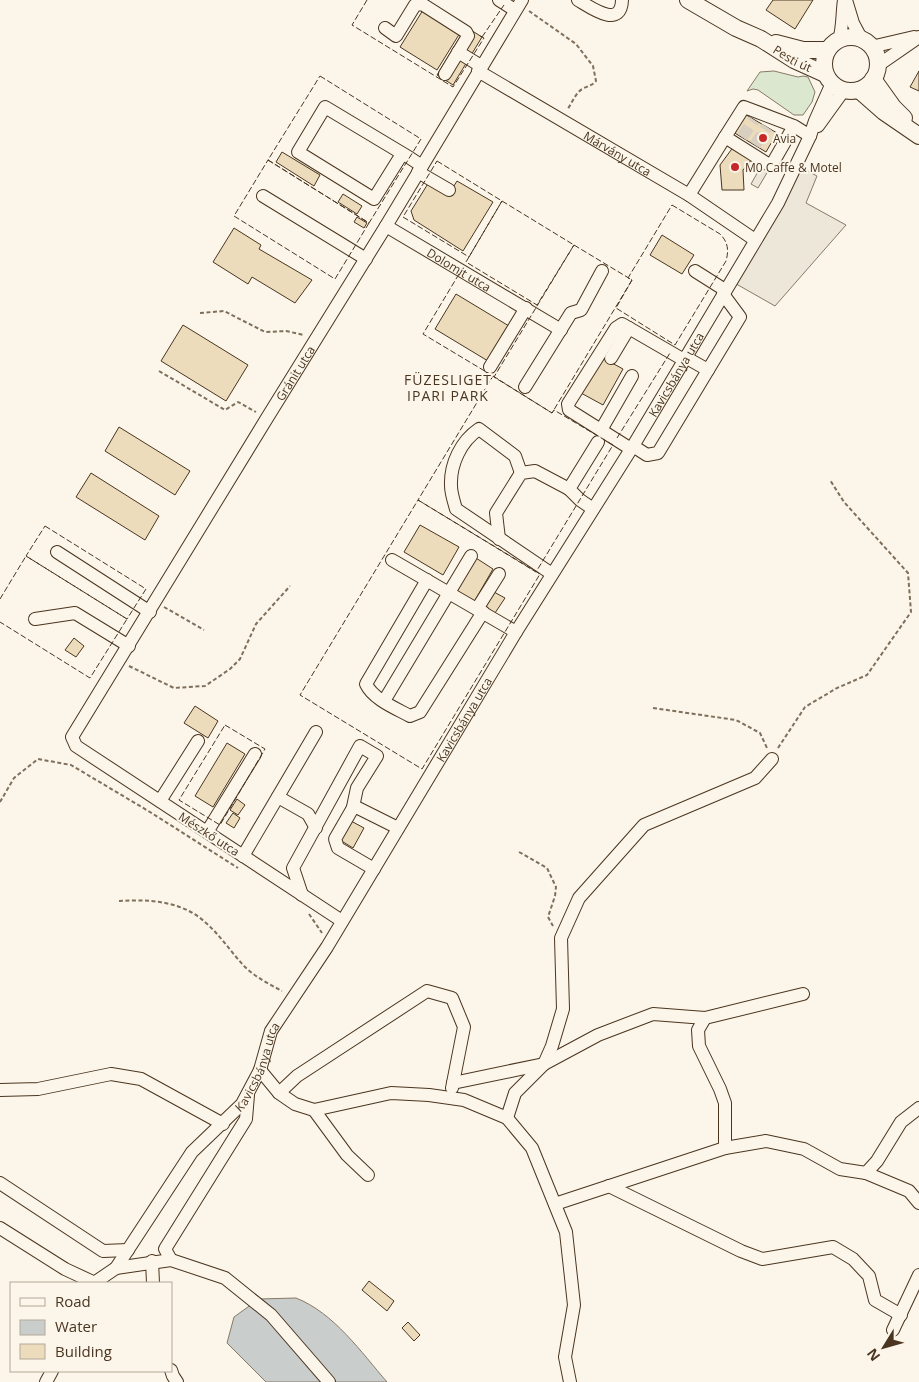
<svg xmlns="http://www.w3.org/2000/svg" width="919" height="1382" font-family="'Open Sans',sans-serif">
<rect width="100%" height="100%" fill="#fbf6e9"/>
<path fill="#dce7d0" stroke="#887966" d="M 774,71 L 798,77 L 803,76 L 808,77 L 815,92 L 812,102 L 803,115 L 794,115 L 758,90 L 753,89 L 747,91 L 760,72 Z"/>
<path fill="#ede7d9" stroke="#887966" d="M 764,161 L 771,166 L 758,188 L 751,184 Z
M 796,165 L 817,176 L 806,203 L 846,225 L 775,306 L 731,281 Z"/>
<path fill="#c9cecd" stroke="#887966" d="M 296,1298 C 334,1313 361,1352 387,1382 L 266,1382 L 227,1343 L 234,1317 L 259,1299 Z"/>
<path fill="#ecdcbc" stroke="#4a3520" d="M 773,0 L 813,0 L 795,29 L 766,10 Z
M 423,10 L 460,33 L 437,70 L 400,47 Z
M 466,27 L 482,37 L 453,85 L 437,75 Z
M 919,71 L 919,91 L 910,87 Z
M 743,113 L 777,133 L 766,152 L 733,132 Z
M 734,146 L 753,158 L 743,170 L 744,190 L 722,190 L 720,165 Z
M 282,152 L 320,175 L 314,186 L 276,162 Z
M 457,181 L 493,202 L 463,251 L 414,220 L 411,211 L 429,182 L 449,194 Z
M 343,194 L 362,206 L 357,214 L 338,202 Z
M 357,217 L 367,223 L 364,228 L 354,222 Z
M 234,228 L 261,245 L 259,249 L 312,280 L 295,303 L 252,277 L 248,284 L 213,262 Z
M 662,235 L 694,255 L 682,274 L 650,255 Z
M 456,294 L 509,326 L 488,361 L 435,329 Z
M 183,325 L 248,365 L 226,401 L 161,361 Z
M 601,357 L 623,369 L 603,405 L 581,393 Z
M 119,427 L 190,471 L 175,495 L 105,451 Z
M 91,473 L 159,516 L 145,540 L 76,497 Z
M 420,525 L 459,547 L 443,575 L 404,552 Z
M 476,558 L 493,569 L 474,602 L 457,591 Z
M 494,592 L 505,598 L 495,613 L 485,607 Z
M 74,638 L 84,646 L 76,657 L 65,650 Z
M 195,706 L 218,721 L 208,738 L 184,723 Z
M 227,743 L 245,754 L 213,807 L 195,796 Z
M 237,799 L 245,805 L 238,815 L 230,810 Z
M 233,813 L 240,818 L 234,828 L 226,823 Z
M 351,821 L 364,828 L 353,848 L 340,840 Z
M 369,1281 L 394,1301 L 387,1311 L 362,1290 Z
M 408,1322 L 420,1335 L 414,1341 L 402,1328 Z"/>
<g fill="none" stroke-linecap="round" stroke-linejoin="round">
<path stroke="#d8cfc1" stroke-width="12" stroke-dasharray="12 6" stroke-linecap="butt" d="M 742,137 L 754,120
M 755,145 L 767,127"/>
<g stroke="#4a3520" stroke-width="14">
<g id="minor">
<path d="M 499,0 L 515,10"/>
<path d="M 578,0 C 590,7 621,30 622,0"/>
<path d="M 846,0 L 853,23 L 862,40"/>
<path d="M 385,28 L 396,36 L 415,5 L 422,4 L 466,32 L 468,36 L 445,74"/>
<path d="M 839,40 C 843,28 842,13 844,0"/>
<path d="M 871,47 L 914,37"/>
<path d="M 458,52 L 481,66"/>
<path d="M 877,66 L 919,37"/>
<path id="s1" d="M 478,71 L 689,195 L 755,240"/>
<path d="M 794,126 L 771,166 L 725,137 L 744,107 L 794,126 L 810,136"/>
<path d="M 818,126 L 844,90"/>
<path d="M 402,154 L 374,199 L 298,152 L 325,107 L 410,158 L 422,166"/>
<path d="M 418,172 L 449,190"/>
<path d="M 689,195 L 725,137"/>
<path d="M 263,196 L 366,259"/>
<path id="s2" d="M 386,226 L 561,330"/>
<path d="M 695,271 L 725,290"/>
<path d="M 685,357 L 708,370"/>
<path d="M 611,358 L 629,328"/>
<path d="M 490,367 L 526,308"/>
<path d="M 525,387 L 571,313 L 581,310 L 602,271"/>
<path d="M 601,430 L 632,376"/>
<path d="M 633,446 L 647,455 L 658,453 L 740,317 L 723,294"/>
<path d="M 631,449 L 569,410 L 568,404 L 616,328 L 622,324 L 684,360"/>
<path d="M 521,473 L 515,456 L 479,429 C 461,441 450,464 451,486 C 451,493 454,502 456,509 L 552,574"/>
<path d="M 593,509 L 580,500 L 569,489 L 598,442"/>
<path d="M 499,539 L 496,513 L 521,473 L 535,471 L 569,489"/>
<path d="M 57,552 L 150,612"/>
<path d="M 392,560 L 516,632"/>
<path d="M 427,580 L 366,684 C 373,699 395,708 410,716 L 420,712 L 483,612"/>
<path d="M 477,609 L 499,574"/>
<path d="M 35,619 L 75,613 L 129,646"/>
<path d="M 384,701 L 471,556"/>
<path d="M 278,797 L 308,814 L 316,828"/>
<path d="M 160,801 L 198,741"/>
<path d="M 207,832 L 255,754"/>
<path d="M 243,856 L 316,732"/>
<path d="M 374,869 L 338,848 L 335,839 L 354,806 L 398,828"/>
<path d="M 302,895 L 293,868 L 360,746 L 377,756 L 357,788 L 353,807"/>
<path id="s3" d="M 342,921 L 76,746 L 72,737 L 267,418 L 386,226 L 522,0"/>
<path d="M 705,1018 L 698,1030 L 699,1046 L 720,1089 L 725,1103 L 725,1148"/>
<path d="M 260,1070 L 279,1093 L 295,1104 L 314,1110 L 391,1093 L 429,1095 L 464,1100 L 507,1118 L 532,1148 L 566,1232 L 574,1305 L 565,1357 L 570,1382"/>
<path d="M 453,1083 L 544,1064 L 598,1035 L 653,1014 L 705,1018 L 803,994"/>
<path d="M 0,1090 L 38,1089 L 111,1074 L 141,1079 L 223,1124"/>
<path d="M 279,1093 L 297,1076 L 427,991 L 452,998 L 464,1027 L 452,1088"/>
<path d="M 314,1110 L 347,1155 L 368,1175"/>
<path d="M 507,1118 L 515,1093 L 544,1064 L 552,1046 L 563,1009 L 561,938 L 579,898 L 644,825 L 755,778 L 772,759"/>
<path d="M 866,1173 L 909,1191 L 919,1203"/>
<path d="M 0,1183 L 103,1251 L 128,1250"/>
<path d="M 609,1186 L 741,1251 L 762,1259 L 833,1247 L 853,1259 L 869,1276 L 875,1300 L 901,1315"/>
<path d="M 555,1204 L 725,1148 L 766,1141 L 804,1149 L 840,1169 L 866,1173 L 877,1161 L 901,1122 L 919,1108"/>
<path d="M 0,1228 L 65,1269 L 95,1283"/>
<path d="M 171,1260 L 165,1249 L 246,1119 L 248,1095"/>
<path d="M 152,1261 L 153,1283"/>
<path d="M 116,1268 L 171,1260 L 225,1278 L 271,1315 L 329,1382"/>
<path id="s4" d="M 94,1283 L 116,1268 L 192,1152 L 242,1104 L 260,1070 L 271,1031 L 327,947 L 516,632 L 633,446 L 778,203 L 810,136 L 815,121 L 832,83"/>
<path d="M 893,1330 L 919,1275"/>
<path d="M 171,1370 L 173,1376 L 177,1382"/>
<path d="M 46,1382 L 52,1371"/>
</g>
</g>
<g stroke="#4a3520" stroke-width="18">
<g id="major">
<path id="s5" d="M 688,0 L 736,28 L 761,39 L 794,60 L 825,74"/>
<circle cx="851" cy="64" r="27"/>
<path d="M 776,43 L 803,50 L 827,50"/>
<path d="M 873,79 L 893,107 L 904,118"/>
<path d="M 859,90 L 884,112 L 919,136"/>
</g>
</g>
<path stroke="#7f6f5c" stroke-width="2" stroke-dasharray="4 2.5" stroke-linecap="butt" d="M 529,11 L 576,44 L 593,66 L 596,81 C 592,86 587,86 582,89 C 575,94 572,103 567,110
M 200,313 L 224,311 L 265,332 L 286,331 L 304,335
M 159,371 L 225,410 L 238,402 L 256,412
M 164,607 L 204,630
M 129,666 L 174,688 L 205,686 L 230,669 L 240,659 L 256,624 L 290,586
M 653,708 L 736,720 L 760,733 L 767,748
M 778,748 L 805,707 L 837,688 L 867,675 L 911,612 L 908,573 L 844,502 L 830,480
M 0,802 L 14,778 L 38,759 L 71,765 L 150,812 L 238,868
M 519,852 L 547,868 L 556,887 L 555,896 L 548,917 L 553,926
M 119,901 C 149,899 183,901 206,923 C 220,935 231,952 244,966 C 255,977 269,984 282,991
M 309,914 L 322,933"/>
<use href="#minor" stroke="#fbf6e9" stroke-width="12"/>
<use href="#major" stroke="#fbf6e9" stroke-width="16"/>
<path stroke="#4a3520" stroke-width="1" stroke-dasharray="6 2.5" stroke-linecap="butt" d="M 367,0 L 352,25 L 453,87 L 484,38 L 480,36
M 482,37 L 504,5
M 320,76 L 421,139 L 369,223 L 268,160 Z
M 268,160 L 369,223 L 335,279 L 234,216 Z
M 437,161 L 502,201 L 469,257 L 403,217 Z
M 502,201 L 574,245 L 537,305 L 466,262 Z
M 672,205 L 720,234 C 728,242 729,250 726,261 L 675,345 L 616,308 L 632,280 L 628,278 Z
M 574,245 L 632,280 L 552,413 L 494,377 Z
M 459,274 L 423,334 L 493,376
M 493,376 L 552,413 L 554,410 L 613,445 L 536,572 L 418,500 Z
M 617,438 L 670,353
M 418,500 L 540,574 L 422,769 L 300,695 Z
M 45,526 L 146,589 L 127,619 L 26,556 Z
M 0,599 L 26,556 L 127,619 L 90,678 L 0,622
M 225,725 L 265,749 L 220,825 L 179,800 Z"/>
</g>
<g fill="#c62828" stroke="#fbf6e9" stroke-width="2">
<circle cx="763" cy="138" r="5"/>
<circle cx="735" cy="167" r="5"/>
</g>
<g text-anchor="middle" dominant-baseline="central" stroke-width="4" stroke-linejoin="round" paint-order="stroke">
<g font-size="12" fill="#4a3520" stroke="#fbf6e9">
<text stroke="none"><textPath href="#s5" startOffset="120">Pesti út</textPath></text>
<text stroke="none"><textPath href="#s1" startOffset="162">Márvány utca</textPath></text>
<text stroke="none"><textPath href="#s2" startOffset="85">Dolomit utca</textPath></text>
<text stroke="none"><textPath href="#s3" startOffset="755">Gránit utca</textPath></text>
<text stroke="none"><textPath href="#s4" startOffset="1085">Kavicsbánya utca</textPath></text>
<text stroke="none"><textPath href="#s4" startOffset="680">Kavicsbánya utca</textPath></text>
<text transform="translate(209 834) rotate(33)">Mészkő utca</text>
<text stroke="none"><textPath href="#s4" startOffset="275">Kavicsbánya utca</textPath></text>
</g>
<g font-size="12" fill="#4a3520" stroke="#fbf6e9" text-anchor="start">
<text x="773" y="138">Avia</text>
<text x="745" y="167">M0 Caffe &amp; Motel</text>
</g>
<g font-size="14" letter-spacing="1" fill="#4a3520" stroke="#fbf6e9">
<text x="448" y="379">FÜZESLIGET<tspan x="448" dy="16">IPARI PARK</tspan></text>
</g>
</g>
<rect x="10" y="1282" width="162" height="90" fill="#fbf6e9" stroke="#b4a999"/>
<rect x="20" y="1298" width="25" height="8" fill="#fbf6e9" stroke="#b4a999"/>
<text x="55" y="1307" font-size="15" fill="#4a3520">Road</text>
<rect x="20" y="1320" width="25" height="15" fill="#c9cecd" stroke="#b4a999"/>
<text x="55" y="1332" font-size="15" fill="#4a3520">Water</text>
<rect x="20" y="1344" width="25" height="15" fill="#ecdcbc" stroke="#b4a999"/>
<text x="55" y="1357" font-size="15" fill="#4a3520">Building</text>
<g transform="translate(884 1347) rotate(233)" stroke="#fbf6e9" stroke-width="4" paint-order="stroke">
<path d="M0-4L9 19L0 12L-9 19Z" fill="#4a3520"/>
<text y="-8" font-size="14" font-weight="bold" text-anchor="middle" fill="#4a3520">N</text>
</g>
</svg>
